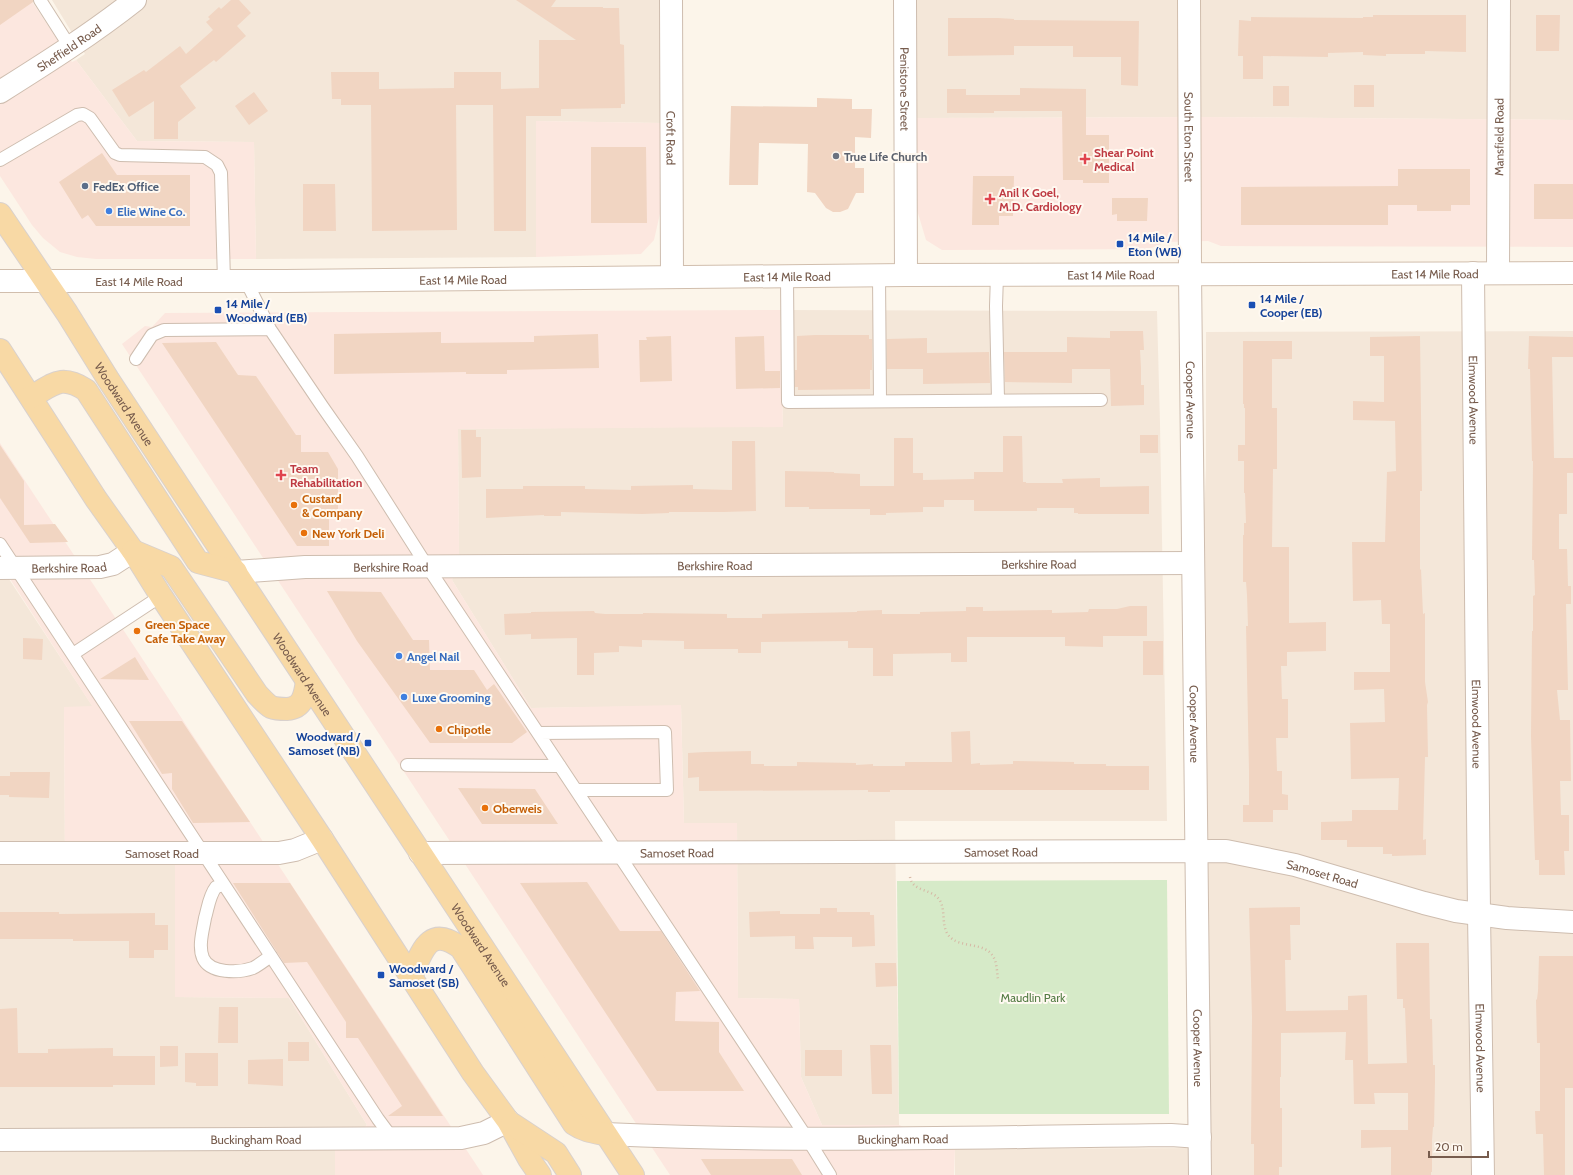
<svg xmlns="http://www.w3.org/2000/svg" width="1573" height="1175" font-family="Cabin,sans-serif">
<rect width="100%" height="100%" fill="#fcf5ea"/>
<path fill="#f4e7d9" d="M 52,0 L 664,0 L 662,123 L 536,121 L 536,257 L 256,259 L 254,142 L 137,141 L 76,60 L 85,54 Z
M 916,0 L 1573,0 L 1573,120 L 1200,117 L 915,118 Z
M 780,310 L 1157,311 L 1160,424 L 1167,821 L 895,821 L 899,1125 L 822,1125 L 801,1077 L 799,999 L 738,998 L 737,823 L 684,823 L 681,706 L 531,708 L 452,580 L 459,554 L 458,429 L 783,426 Z
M 1573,331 L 1573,1175 L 955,1175 L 955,1149 L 1211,1148 L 1204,520 L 1206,468 L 1206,332 Z
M 0,579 L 9,579 L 93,707 L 64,707 L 65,864 L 175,865 L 175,997 L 289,998 L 367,1125 L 335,1150 L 335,1175 L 0,1175 Z"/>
<path fill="#fce7df" d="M 0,0 L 31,0 L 72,62 L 76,60 L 137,141 L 254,142 L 256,259 L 96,259 L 77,257 L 60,252 L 43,238 L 32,225 L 0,176 Z
M 1200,117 L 1573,120 L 1573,247 L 1221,246 L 1208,241 L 1166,242 L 1149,249 L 942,250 L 926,240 L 917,210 L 915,118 Z
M 536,121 L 662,123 L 664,196 L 654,240 L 641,254 L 536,257 Z
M 780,310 L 783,427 L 458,429 L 459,554 L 452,580 L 531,708 L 681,705 L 684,823 L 737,823 L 738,998 L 799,999 L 801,1077 L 822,1125 L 899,1125 L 955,1149 L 954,1175 L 670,1175 L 122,344 L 145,326 L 152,327 L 165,313 Z
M 0,443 L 483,1175 L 335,1175 L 335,1150 L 367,1125 L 289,998 L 175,997 L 175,865 L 65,864 L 64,707 L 92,706 L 10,579 L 0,579 Z"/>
<path fill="#d6eac8" d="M 1167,880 L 1169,1114 L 899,1114 L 897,881 Z"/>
<path fill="#f1d5c2" d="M 0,0 L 33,0 L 33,2 L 0,25 Z
M 231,0 L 239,0 L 251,13 L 237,26 L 246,36 L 216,62 L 214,60 L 180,86 L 196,108 L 178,122 L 178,139 L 154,139 L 154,101 L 129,117 L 112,90 L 144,70 L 146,72 L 180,46 L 186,54 L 213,30 L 206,22 L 210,19 L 208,17 L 219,7 L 221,9 Z
M 516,0 L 556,0 L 551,7 L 603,7 L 603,8 L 619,8 L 620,44 L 624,45 L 625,104 L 621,104 L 621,108 L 561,109 L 561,116 L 526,116 L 526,231 L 494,231 L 493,105 L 456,105 L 457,230 L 372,231 L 371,105 L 341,105 L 341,99 L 332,99 L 331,72 L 379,72 L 379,89 L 454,88 L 454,72 L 501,72 L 501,89 L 539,88 L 539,40 L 576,40 Z
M 1373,15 L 1466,15 L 1466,52 L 1425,51 L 1425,54 L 1386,54 L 1386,56 L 1363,55 L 1363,52 L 1328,53 L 1328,57 L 1263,56 L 1263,79 L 1243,79 L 1243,56 L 1238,56 L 1239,20 L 1251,21 L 1251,17 L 1363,18 L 1363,17 L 1373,17 Z
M 1536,15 L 1560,15 L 1559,51 L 1536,51 Z
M 948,18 L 998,18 L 1014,19 L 1014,20 L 1139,21 L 1138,86 L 1121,85 L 1121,57 L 1073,57 L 1073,46 L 1014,46 L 1014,55 L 948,56 Z
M 1354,85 L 1374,85 L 1374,107 L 1354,107 Z
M 1273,86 L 1289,86 L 1289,106 L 1273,106 Z
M 1020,88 L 1086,89 L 1086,135 L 1109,135 L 1109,183 L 1083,183 L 1083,180 L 1063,180 L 1062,111 L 994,111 L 994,113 L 947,113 L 947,89 L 966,89 L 966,95 L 1020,95 Z
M 254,92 L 268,111 L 249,125 L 235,106 Z
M 817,98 L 852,99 L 852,109 L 872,109 L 871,138 L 855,137 L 855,168 L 864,168 L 864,193 L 856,193 L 848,209 L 840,212 L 833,212 L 826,208 L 815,193 L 807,192 L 808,144 L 759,143 L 758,185 L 729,185 L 731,106 L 817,107 Z
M 591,147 L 646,147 L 647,223 L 591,223 Z
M 102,153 L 117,175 L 190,175 L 190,226 L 96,226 L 88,215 L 82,219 L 59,182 Z
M 1398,169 L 1470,169 L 1470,205 L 1451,205 L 1451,211 L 1417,211 L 1417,205 L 1388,205 L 1388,225 L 1241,225 L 1241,187 L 1398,186 Z
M 973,176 L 1014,176 L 1013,216 L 999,216 L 999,225 L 972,225 Z
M 303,184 L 335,184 L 336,231 L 303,231 Z
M 1534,184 L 1573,184 L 1573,219 L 1534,219 Z
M 1112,198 L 1148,198 L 1147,221 L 1117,221 L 1117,214 L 1112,215 Z
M 1110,331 L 1143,331 L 1144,350 L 1140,350 L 1141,368 L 1141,385 L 1144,385 L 1144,405 L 1111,406 L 1110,369 L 1072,369 L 1072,383 L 1005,382 L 1004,352 L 1067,352 L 1067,337 L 1110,338 Z
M 441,332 L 441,343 L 534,342 L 534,336 L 598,334 L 599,368 L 507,370 L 507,374 L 466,374 L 466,372 L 334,374 L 334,334 Z
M 815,335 L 869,335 L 869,339 L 872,339 L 872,370 L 870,370 L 870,389 L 798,390 L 798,387 L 795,387 L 795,370 L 797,370 L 797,336 Z
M 671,336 L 672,381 L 640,382 L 639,340 L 647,340 L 646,337 Z
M 764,336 L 765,371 L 780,371 L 780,388 L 736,389 L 735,337 Z
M 1420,336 L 1422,491 L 1420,491 L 1420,570 L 1421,569 L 1423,614 L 1425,613 L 1425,682 L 1428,702 L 1427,705 L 1428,757 L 1425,757 L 1423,840 L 1426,839 L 1426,855 L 1392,856 L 1392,854 L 1383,854 L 1383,847 L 1347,847 L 1347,840 L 1321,840 L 1321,822 L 1352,821 L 1352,810 L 1398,810 L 1399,778 L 1351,779 L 1350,723 L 1385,722 L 1384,689 L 1354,690 L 1354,672 L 1390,672 L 1390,624 L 1382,624 L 1381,600 L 1353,601 L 1352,542 L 1385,542 L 1387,472 L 1396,471 L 1395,421 L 1353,420 L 1353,401 L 1384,402 L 1384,356 L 1370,356 L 1370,337 Z
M 1529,336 L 1573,337 L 1573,357 L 1552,357 L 1554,458 L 1573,458 L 1573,473 L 1567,473 L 1567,514 L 1559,514 L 1559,549 L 1567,549 L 1568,586 L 1571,586 L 1571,604 L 1566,604 L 1568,690 L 1557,690 L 1560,720 L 1570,720 L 1571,781 L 1560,781 L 1561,815 L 1569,815 L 1569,851 L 1564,851 L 1565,875 L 1539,875 L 1539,860 L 1535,860 L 1531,736 L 1532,631 L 1533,631 L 1533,596 L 1535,595 L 1534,560 L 1532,560 L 1533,461 L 1532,461 L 1530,369 L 1528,369 Z
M 927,338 L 927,353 L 989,352 L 990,383 L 923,384 L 923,369 L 887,369 L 887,339 Z
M 1243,341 L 1292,341 L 1292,359 L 1272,359 L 1272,408 L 1277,408 L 1277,469 L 1273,469 L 1272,547 L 1289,547 L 1289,623 L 1326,622 L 1326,651 L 1287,652 L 1287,666 L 1281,666 L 1282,699 L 1288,699 L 1288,738 L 1276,738 L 1277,771 L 1282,771 L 1282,794 L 1288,795 L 1288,810 L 1273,810 L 1273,822 L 1243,822 L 1243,805 L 1249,805 L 1249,771 L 1246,626 L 1248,626 L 1247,595 L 1246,582 L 1243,582 L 1243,535 L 1244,535 L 1244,523 L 1246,523 L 1245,493 L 1244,493 L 1244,461 L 1238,461 L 1238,445 L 1245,445 L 1245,408 L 1244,408 L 1244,404 L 1243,404 Z
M 216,342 L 238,375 L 256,376 L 296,435 L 301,435 L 301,452 L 328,452 L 338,469 L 338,510 L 329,510 L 329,546 L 297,546 L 162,343 Z
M 461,430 L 476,430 L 476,437 L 481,437 L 481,477 L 462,478 Z
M 1140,435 L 1158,435 L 1158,453 L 1140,453 Z
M 1003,436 L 1022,436 L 1023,482 L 1026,482 L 1026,483 L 1063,483 L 1062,479 L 1100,478 L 1100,487 L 1149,486 L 1149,514 L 1078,514 L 1078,513 L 1074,513 L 1074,508 L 1037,508 L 1037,511 L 974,511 L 974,500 L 944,500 L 944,507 L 923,507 L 923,512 L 886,513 L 886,515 L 870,515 L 870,509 L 809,509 L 809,507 L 785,507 L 785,471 L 834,472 L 834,473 L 860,474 L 860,486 L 894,486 L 894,438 L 913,438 L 913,473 L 923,473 L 923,480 L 974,479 L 974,472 L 1003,472 Z
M 732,441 L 755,441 L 756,511 L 724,512 L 669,512 L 669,513 L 642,514 L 561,512 L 561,516 L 544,516 L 544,515 L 486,518 L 486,489 L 523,489 L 523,486 L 585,486 L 585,489 L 631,490 L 631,486 L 693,485 L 693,489 L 732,490 Z
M 0,445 L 24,481 L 24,525 L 55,524 L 68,542 L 30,543 L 0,498 Z
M 327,591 L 381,592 L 413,640 L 429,640 L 430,670 L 474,670 L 487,690 L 494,684 L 527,732 L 512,743 L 430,743 L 357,641 Z
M 1130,606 L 1147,606 L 1147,636 L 1103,636 L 1103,647 L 1065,646 L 1065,637 L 967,637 L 967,662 L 951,662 L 951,653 L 893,654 L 893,676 L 873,676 L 873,648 L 848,648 L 848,641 L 761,642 L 761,653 L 738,653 L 738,649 L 684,649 L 684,641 L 642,640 L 642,647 L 619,646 L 619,652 L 594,653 L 594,675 L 577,675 L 577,638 L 531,639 L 531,634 L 505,635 L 504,614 L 531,613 L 531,612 L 594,611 L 595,613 L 605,614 L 643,614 L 643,613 L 727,614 L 727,618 L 762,618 L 762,614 L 857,612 L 857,611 L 882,610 L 882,614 L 920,614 L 920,612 L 966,611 L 966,607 L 983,607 L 983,611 L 1052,610 L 1052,613 L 1088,612 L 1089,609 L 1117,609 Z
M 23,638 L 43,639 L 42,660 L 23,659 Z
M 1143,641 L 1163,641 L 1163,675 L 1143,675 Z
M 135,657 L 149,680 L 100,679 Z
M 129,721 L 182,721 L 250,822 L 193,823 L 172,789 L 172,773 L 162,774 Z
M 970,731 L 971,764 L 980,763 L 980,765 L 1013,764 L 1013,761 L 1074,762 L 1074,764 L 1106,764 L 1106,766 L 1149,766 L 1149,790 L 890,790 L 890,792 L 868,792 L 868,790 L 699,791 L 699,777 L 688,778 L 688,753 L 705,752 L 751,751 L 751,764 L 764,764 L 764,766 L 797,766 L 797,762 L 856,763 L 856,765 L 873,764 L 873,766 L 905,766 L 905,762 L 952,762 L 951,732 Z
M 10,772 L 50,772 L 49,798 L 9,797 L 9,795 L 0,795 L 0,776 L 10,776 Z
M 458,788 L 535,789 L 558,824 L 482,824 Z
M 587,882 L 620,931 L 661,931 L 700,991 L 676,992 L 675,1021 L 719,1022 L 719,1052 L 744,1091 L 657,1091 L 520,883 Z
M 233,883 L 290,883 L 443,1116 L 388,1116 L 402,1106 L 358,1038 L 346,1038 L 346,1022 L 307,962 L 284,963 Z
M 1300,907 L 1300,925 L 1290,925 L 1291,960 L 1285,960 L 1286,1011 L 1348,1010 L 1348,996 L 1367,995 L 1368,1064 L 1407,1063 L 1405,1008 L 1403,1008 L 1403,999 L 1397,999 L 1396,943 L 1429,943 L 1430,1019 L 1432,1019 L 1433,1065 L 1435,1065 L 1435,1082 L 1434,1127 L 1433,1127 L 1432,1140 L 1432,1172 L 1431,1172 L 1431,1175 L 1391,1175 L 1391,1147 L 1361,1148 L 1361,1130 L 1408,1130 L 1408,1093 L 1374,1093 L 1375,1104 L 1354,1104 L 1353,1060 L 1345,1060 L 1346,1032 L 1281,1033 L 1281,1077 L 1280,1077 L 1280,1108 L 1282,1108 L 1282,1167 L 1279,1167 L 1279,1175 L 1254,1175 L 1254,1144 L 1251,1144 L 1252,1017 L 1249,908 Z
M 820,908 L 837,908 L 837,912 L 870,912 L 870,915 L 874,915 L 875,946 L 852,947 L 852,937 L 813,937 L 814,949 L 795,949 L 795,936 L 750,937 L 749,912 L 780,911 L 780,914 L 820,914 Z
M 0,912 L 59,912 L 59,914 L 155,913 L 155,925 L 168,925 L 168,950 L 154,950 L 154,958 L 129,958 L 129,941 L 73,941 L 73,939 L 0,939 Z
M 1539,956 L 1573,956 L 1573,1088 L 1565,1088 L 1565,1175 L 1544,1175 L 1543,1134 L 1536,1134 L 1535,1111 L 1540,1111 L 1540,1043 L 1537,1043 L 1536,1000 L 1537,999 L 1538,991 Z
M 875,963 L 896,963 L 897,986 L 876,987 Z
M 219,1007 L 238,1007 L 238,1043 L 218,1043 Z
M 17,1008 L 18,1053 L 48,1053 L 48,1049 L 113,1048 L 113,1056 L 155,1056 L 155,1085 L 113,1085 L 113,1087 L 0,1087 L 0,1009 Z
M 288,1042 L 309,1042 L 309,1061 L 288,1061 Z
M 870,1045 L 891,1045 L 892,1094 L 872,1094 Z
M 160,1046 L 178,1046 L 178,1066 L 160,1067 Z
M 805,1050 L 842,1050 L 842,1076 L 805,1076 Z
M 185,1053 L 218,1053 L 218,1086 L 196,1086 L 196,1083 L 185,1082 Z
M 283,1059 L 283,1086 L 248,1084 L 248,1060 Z
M 701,1159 L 792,1159 L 802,1175 L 711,1175 Z"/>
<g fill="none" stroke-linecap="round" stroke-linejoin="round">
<g stroke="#cebdaf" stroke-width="14">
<path id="lane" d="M 40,0 L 70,47
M 0,160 L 77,115 L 83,114 L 90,118 L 115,153 L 120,155 L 205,157 L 217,165 L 221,173 L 224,281
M 879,275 L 880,401
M 997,275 L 996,306 L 998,400
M 787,277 L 788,402 L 1101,400
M 246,281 L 270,329 L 322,406 L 357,456 L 427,566 L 807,1138 L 830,1175
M 136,359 L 152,335 L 164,330 L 270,329
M 0,544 L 378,1119 L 392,1138
M 73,654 L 161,596
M 538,733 L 665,732 L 667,790 L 576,790
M 407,765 L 560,766
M 224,885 L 216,887 C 209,896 208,908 205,918 C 203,930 198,946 203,958 C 210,974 239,973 253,968 C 259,965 265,960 271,956"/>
</g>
<g stroke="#cebdaf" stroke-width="24">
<g id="street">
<path id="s1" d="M 671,0 L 672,277"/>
<path id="s2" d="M 905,0 L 906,275"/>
<path id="s3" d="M 0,92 C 46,63 92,34 135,0"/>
<path id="s4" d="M 1190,273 L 1200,1175"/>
<path id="s5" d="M 1473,273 L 1479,914 L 1483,1175"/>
<path id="s6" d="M 1498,273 L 1499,0"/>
<path id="s7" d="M 0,568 L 100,567 L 113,564 L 133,551"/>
<path id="s8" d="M 236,572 L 305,567 L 1193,563"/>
<path id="s9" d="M 0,853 L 279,853 L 295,850 L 322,839"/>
<path id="s10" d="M 420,853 L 1226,851 L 1295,865 L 1424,903 L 1456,911 L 1507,918 L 1573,922"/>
<path id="s11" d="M 605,1134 C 793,1143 983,1137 1171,1135 L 1200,1137"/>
<path id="s12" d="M 0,1140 L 461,1138 L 484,1133 L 508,1121"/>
</g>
</g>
<g stroke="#d1bead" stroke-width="24">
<g id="secondary">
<path id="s13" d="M 1189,0 L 1190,273"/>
<path id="s14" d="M 0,281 L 285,281 L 906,275 L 1573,273"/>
</g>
</g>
<g stroke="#d9d1cd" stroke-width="24">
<g id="primary">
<path id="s15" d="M 0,214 L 67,313 L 108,379 L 633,1175"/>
<path d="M 0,350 L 96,499 L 133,551 L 161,596 L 322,839 L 473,1073 L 508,1121 L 529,1159 L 540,1175"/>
<path d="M 31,397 C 54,384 61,374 86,390 L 198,562 L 236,572"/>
<path d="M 133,551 L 171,567 L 257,694 C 261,698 266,704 271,707 C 276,709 282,709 287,709 C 303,708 305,695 307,681"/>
<path d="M 411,977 C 422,951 429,924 461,948 L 574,1124 C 584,1131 594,1132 605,1134"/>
<path d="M 512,1124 L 556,1153 L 570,1175"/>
</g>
</g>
<path stroke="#d6b8a5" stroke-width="2.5" stroke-dasharray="1 3" stroke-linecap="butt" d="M 910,877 C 912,891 930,889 938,898 C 947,908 940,925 949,936 C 960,949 986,941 994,958 C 997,964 997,973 998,979"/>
<use href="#lane" stroke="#fff" stroke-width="12"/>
<use href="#street" stroke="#fff" stroke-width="22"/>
<use href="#secondary" stroke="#fff" stroke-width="22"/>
<use href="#primary" stroke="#f8d9a5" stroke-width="22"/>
</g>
<circle fill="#6b7280" stroke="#fff9f1" stroke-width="1.5" cx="836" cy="156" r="4"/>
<g fill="#e0444e" stroke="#fff9f1" stroke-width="1.5">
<path d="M1083 153h4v4h4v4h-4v4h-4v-4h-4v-4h4z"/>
<path d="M988 193h4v4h4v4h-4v4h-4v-4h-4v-4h4z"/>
<path d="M279 469h4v4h4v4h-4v4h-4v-4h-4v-4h4z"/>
</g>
<circle fill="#5c6f8a" stroke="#fff9f1" stroke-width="1.5" cx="85" cy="186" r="4"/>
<g fill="#3f7fe0" stroke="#fff9f1" stroke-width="1.5">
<circle cx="109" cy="211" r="4"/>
<circle cx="399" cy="656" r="4"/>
<circle cx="404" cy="697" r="4"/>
</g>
<g fill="#1a4fb4" stroke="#fff9f1" stroke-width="1.5">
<rect x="1116" y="240" width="8" height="8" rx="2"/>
<rect x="1248" y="301" width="8" height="8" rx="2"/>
<rect x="214" y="306" width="8" height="8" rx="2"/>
<rect x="364" y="739" width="8" height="8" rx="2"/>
<rect x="377" y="971" width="8" height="8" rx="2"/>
</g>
<g fill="#e8710a" stroke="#fff9f1" stroke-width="1.5">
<circle cx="294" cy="505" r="4"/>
<circle cx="304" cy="533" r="4"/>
<circle cx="137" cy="631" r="4"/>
<circle cx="439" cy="729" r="4"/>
<circle cx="485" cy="808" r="4"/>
</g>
<g text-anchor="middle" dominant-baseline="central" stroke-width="4" stroke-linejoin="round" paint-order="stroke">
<g font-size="12" fill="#775c4d" stroke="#fff9f1">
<text stroke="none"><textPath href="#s3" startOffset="82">Sheffield Road</textPath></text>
<text stroke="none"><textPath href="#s2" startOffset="89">Penistone Street</textPath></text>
<text stroke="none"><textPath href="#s13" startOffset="137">South Eton Street</textPath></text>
<text stroke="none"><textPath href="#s6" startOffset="136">Mansfield Road</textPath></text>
<text stroke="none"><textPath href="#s1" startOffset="138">Croft Road</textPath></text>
<text stroke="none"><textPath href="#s14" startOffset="1435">East 14 Mile Road</textPath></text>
<text stroke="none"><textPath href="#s14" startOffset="1111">East 14 Mile Road</textPath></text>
<text stroke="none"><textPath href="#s14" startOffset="787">East 14 Mile Road</textPath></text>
<text stroke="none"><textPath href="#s14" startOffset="463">East 14 Mile Road</textPath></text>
<text stroke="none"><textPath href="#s14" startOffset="139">East 14 Mile Road</textPath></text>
<text stroke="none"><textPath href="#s4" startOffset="127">Cooper Avenue</textPath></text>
<text stroke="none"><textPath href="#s5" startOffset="127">Elmwood Avenue</textPath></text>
<text stroke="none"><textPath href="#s15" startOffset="227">Woodward Avenue</textPath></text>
<text stroke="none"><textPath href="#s8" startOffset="803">Berkshire Road</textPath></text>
<text stroke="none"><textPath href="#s8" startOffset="479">Berkshire Road</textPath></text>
<text stroke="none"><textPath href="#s7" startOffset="69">Berkshire Road</textPath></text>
<text stroke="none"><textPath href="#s8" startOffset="155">Berkshire Road</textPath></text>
<text stroke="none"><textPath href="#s15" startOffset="551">Woodward Avenue</textPath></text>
<text stroke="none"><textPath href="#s4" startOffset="451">Cooper Avenue</textPath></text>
<text stroke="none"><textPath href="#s5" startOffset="451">Elmwood Avenue</textPath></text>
<text stroke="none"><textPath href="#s10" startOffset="257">Samoset Road</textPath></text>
<text stroke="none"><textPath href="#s10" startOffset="581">Samoset Road</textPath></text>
<text stroke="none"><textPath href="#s9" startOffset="162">Samoset Road</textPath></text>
<text stroke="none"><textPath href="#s10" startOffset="905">Samoset Road</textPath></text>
<text stroke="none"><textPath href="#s15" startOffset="875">Woodward Avenue</textPath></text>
<text stroke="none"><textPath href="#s4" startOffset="775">Cooper Avenue</textPath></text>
<text stroke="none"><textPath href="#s5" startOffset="775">Elmwood Avenue</textPath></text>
<text stroke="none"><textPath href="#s11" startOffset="298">Buckingham Road</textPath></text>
<text stroke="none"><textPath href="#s12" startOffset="256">Buckingham Road</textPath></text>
</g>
<g font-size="12" font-weight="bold" fill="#be3a42" stroke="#fff9f1" text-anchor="start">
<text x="1094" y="152">Shear Point<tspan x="1094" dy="14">Medical</tspan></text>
<text x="999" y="192">Anil K Goel,<tspan x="999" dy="14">M.D. Cardiology</tspan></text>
<text x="290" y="468">Team<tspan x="290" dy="14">Rehabilitation</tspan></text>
</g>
<g font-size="12" font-weight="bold" fill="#5b616d" stroke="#fff9f1" text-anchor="start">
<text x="844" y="156">True Life Church</text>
</g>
<g font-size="12" font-weight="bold" fill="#4e5e75" stroke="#fff9f1" text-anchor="start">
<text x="93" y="186">FedEx Office</text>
</g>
<g font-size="12" font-weight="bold" fill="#366cbe" stroke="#fff9f1" text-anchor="start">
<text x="117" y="211">Elie Wine Co.</text>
<text x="407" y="656">Angel Nail</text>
<text x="412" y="697">Luxe Grooming</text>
</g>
<g font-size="12" font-weight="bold" fill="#164399" stroke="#fff9f1" text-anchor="start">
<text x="1128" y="237">14 Mile /<tspan x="1128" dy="14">Eton (WB)</tspan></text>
<text x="1260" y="298">14 Mile /<tspan x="1260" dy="14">Cooper (EB)</tspan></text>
<text x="226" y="303">14 Mile /<tspan x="226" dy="14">Woodward (EB)</tspan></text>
<text x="360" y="736" text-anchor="end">Woodward /<tspan x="360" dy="14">Samoset (NB)</tspan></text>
<text x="389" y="968">Woodward /<tspan x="389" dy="14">Samoset (SB)</tspan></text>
</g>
<g font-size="12" font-weight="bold" fill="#c56008" stroke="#fff9f1" text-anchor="start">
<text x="302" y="498">Custard<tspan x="302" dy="14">&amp; Company</tspan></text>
<text x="312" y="533">New York Deli</text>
<text x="145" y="624">Green Space<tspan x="145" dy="14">Cafe Take Away</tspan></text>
<text x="447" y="729">Chipotle</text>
<text x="493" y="808">Oberweis</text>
</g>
<g font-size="12" fill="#557c45" stroke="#fff9f1">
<text x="1033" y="997">Maudlin Park</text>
</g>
</g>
<path d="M1429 1151v6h59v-6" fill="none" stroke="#775c4d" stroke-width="2"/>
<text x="1435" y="1151" font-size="12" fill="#775c4d" stroke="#fff9f1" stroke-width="3" paint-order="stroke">20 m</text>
</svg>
